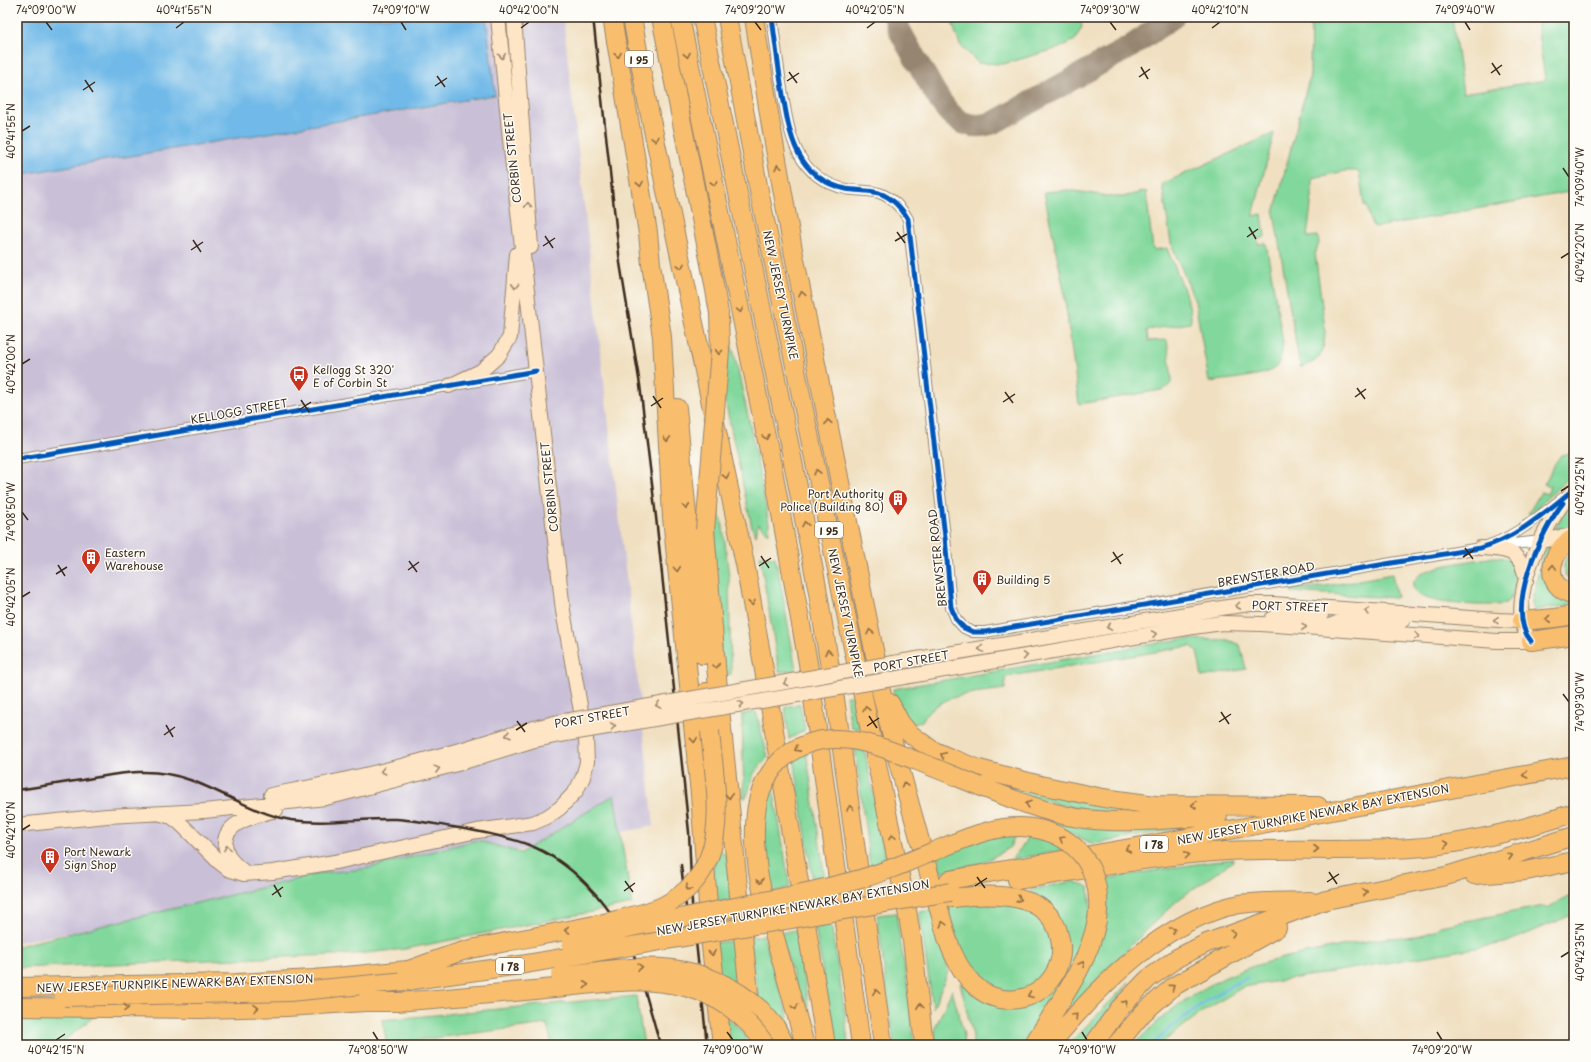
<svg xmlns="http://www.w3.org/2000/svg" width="1591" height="1062" font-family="'Playpen Sans',sans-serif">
<rect width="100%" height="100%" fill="#fdfcf7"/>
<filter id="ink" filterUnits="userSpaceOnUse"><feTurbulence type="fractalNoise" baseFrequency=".025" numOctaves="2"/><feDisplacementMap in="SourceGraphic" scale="8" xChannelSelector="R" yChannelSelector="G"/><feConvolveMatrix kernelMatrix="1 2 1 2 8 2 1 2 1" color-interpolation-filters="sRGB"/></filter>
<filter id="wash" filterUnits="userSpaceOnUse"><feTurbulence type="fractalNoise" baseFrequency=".012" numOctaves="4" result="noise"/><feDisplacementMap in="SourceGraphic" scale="16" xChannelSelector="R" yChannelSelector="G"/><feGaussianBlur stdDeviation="0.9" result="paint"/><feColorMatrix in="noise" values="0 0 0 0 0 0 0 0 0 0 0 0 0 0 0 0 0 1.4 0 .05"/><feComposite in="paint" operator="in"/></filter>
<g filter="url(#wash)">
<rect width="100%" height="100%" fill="#f0e0c1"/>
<path fill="#c9bfd7" d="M 486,17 L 563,17 L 654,826 L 17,942 L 17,175 L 495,96 Z"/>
<path fill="#82d89c" stroke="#5e815d" d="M 950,17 L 1080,17 L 1082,27 L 1075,40 L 1059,48 L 1003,64 L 978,63 L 960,45 Z
M 1311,17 L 1452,17 L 1463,93 L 1545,80 L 1536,17 L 1574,17 L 1574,191 L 1377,227 L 1373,226 L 1370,221 L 1367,206 L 1364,205 L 1359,171 L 1345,171 L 1312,178 L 1312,197 L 1307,237 L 1318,236 L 1319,243 L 1315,253 L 1325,328 C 1325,348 1322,363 1300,367 L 1274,213 L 1310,75 Z
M 1274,133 L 1253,216 L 1262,214 L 1265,237 L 1257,239 L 1258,244 L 1266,243 L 1283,342 C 1282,351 1281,363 1274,369 C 1265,376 1222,380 1209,382 L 1195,301 L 1171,243 L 1162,184 Z
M 1068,190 L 1113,197 L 1123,197 L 1146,191 L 1153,250 L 1167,248 C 1172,262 1196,311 1190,323 L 1147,330 L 1148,341 L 1167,340 L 1172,380 C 1170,386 1167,388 1161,390 L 1079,404 L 1063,285 L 1044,192 Z
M 729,338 L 734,353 L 750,425 L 769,524 L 769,533 L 758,524 L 756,536 L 752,528 L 723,391 Z
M 1574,452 L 1574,473 L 1529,515 L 1528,514 L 1541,492 L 1547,494 L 1550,487 L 1544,484 L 1556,462 L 1561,455 Z
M 715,500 L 723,526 L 729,577 L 731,674 L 723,676 L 714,579 Z
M 1574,501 L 1574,529 L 1553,532 L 1562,516 Z
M 1553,545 L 1548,554 L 1574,602 L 1574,605 L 1535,610 L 1532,606 L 1532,601 L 1543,553 L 1546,546 Z
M 1574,547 L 1574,583 C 1558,574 1563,559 1574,547 Z
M 760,556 L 775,557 L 781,585 L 796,670 L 779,672 Z
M 1494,557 C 1515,557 1518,566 1515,586 C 1514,590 1513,597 1509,600 C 1506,604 1499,605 1494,605 C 1480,605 1412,606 1413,585 C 1414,578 1422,573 1427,571 C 1447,563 1473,561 1494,557 Z
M 1392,574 L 1397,597 L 1395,598 L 1291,592 L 1291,589 L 1321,587 Z
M 1181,639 L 1228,640 L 1240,645 L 1246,669 L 1202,677 L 1197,651 L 1191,646 L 1005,677 L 1005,689 C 977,693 938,693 922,721 L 911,725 L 895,704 L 893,689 Z
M 846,696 L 852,696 L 860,729 L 851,727 Z
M 800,704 L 805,730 L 789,739 L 785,707 Z
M 756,712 L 768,757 L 754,773 L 747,796 L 744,799 L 742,714 Z
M 855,748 L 865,751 L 886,860 L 870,866 Z
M 806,750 L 825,879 L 813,882 L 794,759 Z
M 997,778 L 1141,809 L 1129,814 L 1106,812 L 1060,805 L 1008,788 Z
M 772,781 L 790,887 L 767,894 L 760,818 Z
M 614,795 L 632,904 L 405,949 L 356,954 L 17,968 L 17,946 L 323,873 L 364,869 L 477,840 L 521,853 Z
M 1055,820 L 1197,825 L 1093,844 L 1052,824 Z
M 1028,834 L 1056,842 L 1064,850 L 1011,860 L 1025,843 Z
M 1015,835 L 1010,847 L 983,863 L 940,872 L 938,855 L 983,838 Z
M 720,850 L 727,856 L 733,899 L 713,904 L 710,874 Z
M 1233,859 L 1233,861 L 1179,899 L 1150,926 L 1071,1007 L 1067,1006 L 1105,918 L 1107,895 L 1104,879 L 1168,868 Z
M 1073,881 L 1089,887 L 1091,911 L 1078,957 L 1025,1045 L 973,1045 L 973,1036 L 960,983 L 1017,1004 L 1066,960 L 1030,890 Z
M 1574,894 L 1574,914 L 1505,943 L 1243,987 L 1202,1012 L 1164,1041 L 1161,1045 L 1134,1045 C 1167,1009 1208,981 1254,966 C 1282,957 1317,951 1346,945 C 1360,943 1374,939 1388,938 C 1402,937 1431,937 1440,926 L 1544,906 L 1547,908 Z
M 957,903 C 981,904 1021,902 1040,918 C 1046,922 1048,929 1050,936 C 1054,952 1053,966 1041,978 C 1038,980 1035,984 1032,986 C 1010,1001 982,984 970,965 C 958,948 953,925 947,905 Z
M 932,910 L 947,964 L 948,972 L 933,1008 L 919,912 Z
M 896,913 L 910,1002 L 914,1045 L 894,1045 L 877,915 Z
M 831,924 L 845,1014 L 848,1045 L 835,1045 L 815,927 Z
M 796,930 L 812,1029 L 810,1033 L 780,933 Z
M 763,935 L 787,1012 L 795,1045 L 788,1045 L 759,999 L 748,938 Z
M 736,940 L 742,988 L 719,975 L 715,943 Z
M 1129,982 L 1084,1045 L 1068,1045 Z
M 952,990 L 964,1035 L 963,1045 L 936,1045 L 935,1028 Z
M 636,996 L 644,1045 L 552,1045 L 547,1024 L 387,1044 L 382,1020 Z
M 96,1015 L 60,1044 L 225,1045 L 17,1045 L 17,1017 Z
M 725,1016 L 745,1034 L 746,1045 L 728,1045 Z"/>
<path fill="#6fb9e8" stroke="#557283" d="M 17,17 L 486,17 L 495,95 L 17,175 Z"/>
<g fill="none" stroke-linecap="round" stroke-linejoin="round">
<path stroke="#6fb9e8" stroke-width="2.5" d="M 1152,1045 C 1176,1021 1216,992 1247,978"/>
<path stroke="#968570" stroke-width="23" d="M 895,17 L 899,29 C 907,45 916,60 925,75 C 941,103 956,137 995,122 L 1130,47 L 1173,17"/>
</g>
</g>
<g filter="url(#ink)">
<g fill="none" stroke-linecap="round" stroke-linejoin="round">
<g stroke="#968570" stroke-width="12">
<path id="street" d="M 772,17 C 775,41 778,65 782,89 C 789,133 795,178 846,189 C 857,191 869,190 879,193 C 891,197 902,208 908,219 L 945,537 L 951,607 L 956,619 L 964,628 L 973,632 L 985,632 L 1480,548 C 1513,539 1537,518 1563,498
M 17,459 L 536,371
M 1498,546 L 1540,541"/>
</g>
<g stroke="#968570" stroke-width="16">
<path id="secondary" d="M 514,17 L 531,247
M 449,386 L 481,371 L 499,355 L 510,337 L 517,254
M 1540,541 L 1574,535
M 1480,548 C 1507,549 1522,550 1526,581
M 1272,619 L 1278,616 L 1321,615
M 1324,628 L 1345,620 L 1399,623 L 1404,619 L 1406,613
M 1531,641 C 1501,606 1547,517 1574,490
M 893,663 L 1228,607 L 1250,604 L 1273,604 L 1498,620 L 1522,621
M 904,677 L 1193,627 L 1222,623 L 1261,624 L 1497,641 L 1531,641
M 271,795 C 329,784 386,771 442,755 C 481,745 519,730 559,722
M 161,814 L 172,817 L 181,824 L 219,862 L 228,869 L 244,874 L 273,872 L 341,861 L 477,831 L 533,823 L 547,817 L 560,808 L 576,791 L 583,777 L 587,762 L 586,739 L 563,611 L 510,140 L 498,17
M 17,825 L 107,816 L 204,811 L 326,798 L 457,764 L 531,741 L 560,735
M 242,870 C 235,865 228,858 226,849 C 219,822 258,815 276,810"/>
</g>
<g stroke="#968570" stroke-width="20">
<path id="highway" d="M 612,17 L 648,233 L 651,264 L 662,337 L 672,517 L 700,794 L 711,946 L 722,1045
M 632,17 L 647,101 L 745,564 L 764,670 L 826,1045
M 661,17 L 713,279 L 719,313
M 680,17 L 773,470 L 808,663 L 861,1045
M 702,17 L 796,477 L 817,587 L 835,699 L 883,1045
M 727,17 L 759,191 L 906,905 L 912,940 L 924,1045
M 754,17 L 770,120 L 793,250 L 878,670 L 880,687 L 897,758 L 947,938 C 958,970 979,1005 1018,999 C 1033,997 1045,988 1053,976 C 1060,965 1063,952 1060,939 C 1051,890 990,893 953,898
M 677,408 L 698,633 L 703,655
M 705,530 L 718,689 L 751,1013
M 1574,538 C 1549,551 1541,586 1574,595
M 1522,621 L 1555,618 L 1574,615
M 1531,641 L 1574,635
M 706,692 L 710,731
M 890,703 L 900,722 L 909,733 L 932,750 L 950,758 L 979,769 L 1040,785 L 1103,798 L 1155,805 L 1318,806
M 979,786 C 1012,799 1044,812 1078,818 C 1125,825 1172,819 1218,816
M 755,843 L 758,872 L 763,895 L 805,1045
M 1474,875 L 1526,871 L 1574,861
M 949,880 L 1170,841 L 1574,766
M 1017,880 C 1087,870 1156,855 1227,851 C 1288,848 1350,852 1411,848 C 1467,844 1521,830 1574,813
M 17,987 L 237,983 L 314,979 L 408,970
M 17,1007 L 201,1009 L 287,1007 L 365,1002
M 761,1010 L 775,1026 L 785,1045
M 1033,1045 C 1057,1005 1088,967 1097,920
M 1050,1045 C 1097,988 1164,918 1240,904 C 1261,901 1288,902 1310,901
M 1093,1045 L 1119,1009 L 1148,979 L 1177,958 L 1207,943 L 1326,900 L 1446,876 L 1574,836
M 1116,1045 L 1143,1013 L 1174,986 L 1277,928"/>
</g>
<use href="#street" stroke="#fff" stroke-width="10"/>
<use href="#secondary" stroke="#fde5c5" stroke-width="14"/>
<use href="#highway" stroke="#f9be6d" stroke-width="18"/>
<path stroke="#3b2a1e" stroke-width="2.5" d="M 593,17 L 620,263 L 640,385 L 656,517 L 689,832 L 692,904 L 707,1045
M 17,790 C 39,787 61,783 82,780 C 120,773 152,766 190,780 C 224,792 255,814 291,820 C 326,825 360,818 396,819 C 415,820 434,824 453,827 C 478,831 505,836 529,845 C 570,861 605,899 626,938 C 634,951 638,967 642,981 C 648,1003 655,1024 660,1045
M 681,865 L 688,924"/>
<g stroke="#968570" stroke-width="16" stroke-linecap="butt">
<path id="secondary-bridge" d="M 559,722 L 893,663
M 560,735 L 904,677"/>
</g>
<g stroke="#968570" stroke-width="20" stroke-linecap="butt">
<path id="highway-bridge" d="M 705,530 L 720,351 L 719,313
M 755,843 C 754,812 757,784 780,761 C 821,722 873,743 917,761 C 938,769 959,778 979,786
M 571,945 C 590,939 608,933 627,928 C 641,924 657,923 671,920 C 732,907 793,897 853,881 C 880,874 906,863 932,852 C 964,839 996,823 1032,828 C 1080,835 1104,874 1097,920
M 408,970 C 430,963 454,952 476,948 C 519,939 562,932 604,923 C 624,918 646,914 665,905 C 685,894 701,878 709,857 C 724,820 713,770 710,731
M 560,976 C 636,966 698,954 761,1010
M 64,997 L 289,992 L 406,981 L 520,965 L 950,892
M 365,1002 L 397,1002 C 450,998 502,993 555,988 C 596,984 645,976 685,987 C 718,995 746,1016 765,1044"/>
</g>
<use href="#secondary-bridge" stroke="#fde5c5" stroke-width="14"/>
<use href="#highway-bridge" stroke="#f9be6d" stroke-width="18"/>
<g stroke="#fdfcf7" stroke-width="8">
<path id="cycleway" d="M 772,17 C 775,41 778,65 782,89 C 789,133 795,178 846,189 C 857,191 869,190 879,193 C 891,197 902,208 908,219 L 945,537 L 951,607 L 956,619 L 964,628 L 973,632 L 985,632 L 1480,548 C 1517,538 1544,513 1574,489
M 17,459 L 536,371
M 1531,641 C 1504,609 1541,531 1563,503"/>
</g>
<use href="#cycleway" stroke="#0057b8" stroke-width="5"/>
</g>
<defs><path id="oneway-chevron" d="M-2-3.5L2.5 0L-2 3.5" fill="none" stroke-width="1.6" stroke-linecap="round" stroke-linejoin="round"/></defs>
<g stroke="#906d42">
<use href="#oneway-chevron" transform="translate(618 55) rotate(81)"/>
<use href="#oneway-chevron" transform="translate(687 55) rotate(79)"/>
<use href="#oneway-chevron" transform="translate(655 139) rotate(78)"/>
<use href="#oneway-chevron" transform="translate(778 167) rotate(-101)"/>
<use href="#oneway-chevron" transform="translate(714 183) rotate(78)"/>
<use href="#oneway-chevron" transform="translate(640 184) rotate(81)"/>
<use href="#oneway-chevron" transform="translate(681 266) rotate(78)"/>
<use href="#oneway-chevron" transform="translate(802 294) rotate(-101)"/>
<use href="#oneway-chevron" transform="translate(740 310) rotate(78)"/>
<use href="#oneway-chevron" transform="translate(719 352) rotate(94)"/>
<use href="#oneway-chevron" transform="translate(828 422) rotate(-101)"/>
<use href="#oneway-chevron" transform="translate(766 437) rotate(78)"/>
<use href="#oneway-chevron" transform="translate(667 439) rotate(87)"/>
<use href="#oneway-chevron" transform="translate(817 472) rotate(-102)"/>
<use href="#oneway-chevron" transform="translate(726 476) rotate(78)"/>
<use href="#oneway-chevron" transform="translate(686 507) rotate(85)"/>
<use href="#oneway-chevron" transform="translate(805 524) rotate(-101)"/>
<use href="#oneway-chevron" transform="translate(1553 567) rotate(-88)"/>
<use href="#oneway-chevron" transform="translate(677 569) rotate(85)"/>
<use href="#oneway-chevron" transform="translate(752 603) rotate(79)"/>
<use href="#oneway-chevron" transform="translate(1548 619) rotate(174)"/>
<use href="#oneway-chevron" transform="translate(870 632) rotate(-102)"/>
<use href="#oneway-chevron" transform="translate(828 652) rotate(-99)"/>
<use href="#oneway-chevron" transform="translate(716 666) rotate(85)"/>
<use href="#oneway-chevron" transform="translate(866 709) rotate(-102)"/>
<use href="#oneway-chevron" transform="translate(694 740) rotate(84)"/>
<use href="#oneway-chevron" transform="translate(797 749) rotate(151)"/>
<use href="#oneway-chevron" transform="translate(943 755) rotate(-155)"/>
<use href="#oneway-chevron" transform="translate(1525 775) rotate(169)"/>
<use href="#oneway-chevron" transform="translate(904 785) rotate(-105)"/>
<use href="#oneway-chevron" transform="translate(729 796) rotate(84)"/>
<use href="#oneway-chevron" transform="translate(1028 804) rotate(-161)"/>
<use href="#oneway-chevron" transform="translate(1194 805) rotate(179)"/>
<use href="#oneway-chevron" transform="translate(850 808) rotate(-98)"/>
<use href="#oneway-chevron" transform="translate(892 837) rotate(-102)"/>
<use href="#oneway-chevron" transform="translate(1062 839) rotate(-150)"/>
<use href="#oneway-chevron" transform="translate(1446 844) rotate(-9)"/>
<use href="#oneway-chevron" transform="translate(1128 849) rotate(170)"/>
<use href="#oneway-chevron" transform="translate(1316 849)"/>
<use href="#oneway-chevron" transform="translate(1187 855) rotate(-7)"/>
<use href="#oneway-chevron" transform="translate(1510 856) rotate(-17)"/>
<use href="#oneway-chevron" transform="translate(760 881) rotate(78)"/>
<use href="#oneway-chevron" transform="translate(688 888) rotate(136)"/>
<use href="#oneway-chevron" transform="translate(1365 892) rotate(-11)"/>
<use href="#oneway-chevron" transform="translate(1019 899) rotate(17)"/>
<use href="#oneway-chevron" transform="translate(943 924) rotate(-107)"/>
<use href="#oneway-chevron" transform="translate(567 930) rotate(168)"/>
<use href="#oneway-chevron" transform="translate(1173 930) rotate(-30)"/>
<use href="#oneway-chevron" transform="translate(1233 933) rotate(-17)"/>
<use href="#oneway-chevron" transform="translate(712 953) rotate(84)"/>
<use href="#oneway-chevron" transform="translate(1082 964) rotate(-62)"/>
<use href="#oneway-chevron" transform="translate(640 967) rotate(-2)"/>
<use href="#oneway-chevron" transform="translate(586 985) rotate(-5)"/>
<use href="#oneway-chevron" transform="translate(1172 987) rotate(-37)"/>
<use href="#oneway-chevron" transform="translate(876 992) rotate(-98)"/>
<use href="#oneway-chevron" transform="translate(1030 995) rotate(157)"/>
<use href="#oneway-chevron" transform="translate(1125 1003) rotate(-49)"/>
<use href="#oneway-chevron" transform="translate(920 1006) rotate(-97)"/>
<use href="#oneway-chevron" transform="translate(795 1007) rotate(74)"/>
<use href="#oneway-chevron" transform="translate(126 1008) rotate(1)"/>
<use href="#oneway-chevron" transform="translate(256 1008) rotate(-1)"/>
<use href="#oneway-chevron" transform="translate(1075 1016) rotate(-47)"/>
</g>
<g stroke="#9c8872">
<use href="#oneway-chevron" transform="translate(502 56) rotate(84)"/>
<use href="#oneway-chevron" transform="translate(528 205) rotate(-94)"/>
<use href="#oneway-chevron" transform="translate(515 286) rotate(94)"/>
<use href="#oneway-chevron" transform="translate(1238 606) rotate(173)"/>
<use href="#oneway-chevron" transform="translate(1367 611) rotate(-176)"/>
<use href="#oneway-chevron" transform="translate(1496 620) rotate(-177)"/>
<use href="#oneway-chevron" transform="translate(1109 627) rotate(170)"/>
<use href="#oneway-chevron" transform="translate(1304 627) rotate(4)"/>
<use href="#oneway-chevron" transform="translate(1154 634) rotate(-10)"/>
<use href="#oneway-chevron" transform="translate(1417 636) rotate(4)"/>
<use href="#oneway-chevron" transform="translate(981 649) rotate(171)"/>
<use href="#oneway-chevron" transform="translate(1025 656) rotate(-10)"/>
<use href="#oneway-chevron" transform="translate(786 683) rotate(170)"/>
<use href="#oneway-chevron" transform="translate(741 704) rotate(-10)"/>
<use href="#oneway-chevron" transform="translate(658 705) rotate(170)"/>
<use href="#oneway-chevron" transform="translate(613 726) rotate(-10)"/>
<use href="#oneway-chevron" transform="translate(508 735) rotate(162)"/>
<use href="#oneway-chevron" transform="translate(437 769) rotate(-15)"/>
<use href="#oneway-chevron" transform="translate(383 771) rotate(166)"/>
<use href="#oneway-chevron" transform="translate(227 848) rotate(-100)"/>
</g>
</g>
<path fill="none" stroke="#3b2a1e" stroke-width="1.5" d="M 46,22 L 52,30M 401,22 L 406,30M 755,22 L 761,30M 1110,22 L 1116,30M 1465,22 L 1470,30M 176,28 L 184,22M 521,28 L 529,22M 867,28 L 875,22M 1212,28 L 1220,22M 1492,63 L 1500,75M 1141,67 L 1148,79M 789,72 L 797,83M 1491,73 L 1502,65M 437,76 L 445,87M 1139,77 L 1150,69M 85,80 L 93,92M 787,81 L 799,73M 435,86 L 447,78M 83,90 L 95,82M 22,131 L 30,126M 1563,168 L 1569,177M 1249,227 L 1256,239M 897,232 L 905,243M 545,236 L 553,248M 1247,237 L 1258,229M 193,240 L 201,252M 895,241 L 907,234M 543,246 L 555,238M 191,250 L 203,242M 1561,258 L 1569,253M 22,364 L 30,359M 1357,388 L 1365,399M 1005,392 L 1013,403M 653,396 L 661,408M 1355,397 L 1366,389M 301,400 L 309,412M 1003,402 L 1015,394M 651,406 L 663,398M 299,410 L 311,402M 1561,491 L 1569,486M 22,512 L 28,520M 1465,548 L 1473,559M 1113,552 L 1121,564M 761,556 L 769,568M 1463,557 L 1474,550M 409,561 L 417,572M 1111,562 L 1123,554M 58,565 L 65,576M 759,566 L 771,558M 408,570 L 419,562M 56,574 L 67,567M 22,597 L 30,592M 1563,694 L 1569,702M 1221,712 L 1229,724M 869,716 L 877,728M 517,721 L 525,732M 1219,722 L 1231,714M 166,725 L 173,737M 867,726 L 879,718M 516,730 L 527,723M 164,735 L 175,727M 22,830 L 30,825M 1329,872 L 1337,884M 977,877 L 985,888M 625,881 L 633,892M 1327,882 L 1339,874M 274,885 L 281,897M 975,886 L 987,878M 624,891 L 635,883M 272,895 L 283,887M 1561,957 L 1569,952M 373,1032 L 378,1040M 727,1032 L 733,1040M 1082,1032 L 1087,1040M 1437,1032 L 1442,1040M 56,1040 L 65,1034"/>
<defs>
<g id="bus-pin" transform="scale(1)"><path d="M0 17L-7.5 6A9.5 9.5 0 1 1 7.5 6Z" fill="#c8321e" stroke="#fdfcf7"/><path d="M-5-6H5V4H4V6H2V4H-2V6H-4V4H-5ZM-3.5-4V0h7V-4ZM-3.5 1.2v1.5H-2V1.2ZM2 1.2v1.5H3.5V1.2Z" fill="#fff"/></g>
<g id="building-pin" transform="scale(1)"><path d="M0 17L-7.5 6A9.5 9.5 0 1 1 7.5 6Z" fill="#c8321e" stroke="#fdfcf7"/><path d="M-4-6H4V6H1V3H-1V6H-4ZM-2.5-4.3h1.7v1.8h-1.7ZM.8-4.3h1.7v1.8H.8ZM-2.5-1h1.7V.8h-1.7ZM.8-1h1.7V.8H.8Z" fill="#fff"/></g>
</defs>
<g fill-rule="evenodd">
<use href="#bus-pin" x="299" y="375"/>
<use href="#building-pin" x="898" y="499"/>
<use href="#building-pin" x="91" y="558"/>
<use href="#building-pin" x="982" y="579"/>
<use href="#building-pin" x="50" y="857"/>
</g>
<g text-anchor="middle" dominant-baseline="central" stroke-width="3" stroke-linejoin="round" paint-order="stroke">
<g fill="#fdfcf7" stroke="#75695f" stroke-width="1">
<rect x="625" y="51" width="28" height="16" rx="3"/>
<rect x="815" y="522" width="28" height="16" rx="3"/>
<rect x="1140" y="836" width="28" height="16" rx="3"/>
<rect x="496" y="958" width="28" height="16" rx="3"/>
</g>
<g font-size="10" font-weight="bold" fill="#3b2a1e">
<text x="639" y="59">I 95</text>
<text x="829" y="530">I 95</text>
<text x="1154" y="844">I 78</text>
<text x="510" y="966">I 78</text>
</g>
<g font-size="11" fill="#3b2a1e" stroke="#fdfcf7">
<text transform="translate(512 158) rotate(-96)">CORBIN STREET</text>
<text transform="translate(781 295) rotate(78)">NEW JERSEY TURNPIKE</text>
<text transform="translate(239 411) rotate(-10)">KELLOGG STREET</text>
<text transform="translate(549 487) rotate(-96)">CORBIN STREET</text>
<text transform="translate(937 558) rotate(-96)">BREWSTER ROAD</text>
<text transform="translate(1266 574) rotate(-10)">BREWSTER ROAD</text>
<text transform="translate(1290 606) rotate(2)">PORT STREET</text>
<text transform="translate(846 613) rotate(78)">NEW JERSEY TURNPIKE</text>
<text transform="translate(911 661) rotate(-10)">PORT STREET</text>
<text transform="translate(592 717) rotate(-10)">PORT STREET</text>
<text transform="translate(1313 814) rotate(-11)">NEW JERSEY TURNPIKE NEWARK BAY EXTENSION</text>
<text transform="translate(793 907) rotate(-10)">NEW JERSEY TURNPIKE NEWARK BAY EXTENSION</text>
<text transform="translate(175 983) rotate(-2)">NEW JERSEY TURNPIKE NEWARK BAY EXTENSION</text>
</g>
<g font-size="11" fill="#3b2a1e" stroke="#fdfcf7" text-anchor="start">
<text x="313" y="369">Kellogg St 320'<tspan x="313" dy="13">E of Corbin St</tspan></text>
<text x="884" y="493" text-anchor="end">Port Authority<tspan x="884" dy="13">Police (Building 80)</tspan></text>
<text x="105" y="552">Eastern<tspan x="105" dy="13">Warehouse</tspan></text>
<text x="996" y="579">Building 5</text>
<text x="64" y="851">Port Newark<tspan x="64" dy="13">Sign Shop</tspan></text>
</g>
</g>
<rect width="1591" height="1062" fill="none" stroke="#fdfcf7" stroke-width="44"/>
<rect x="22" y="22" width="1547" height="1018" fill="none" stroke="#3b2a1e" stroke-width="1.5"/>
<g font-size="10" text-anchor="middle" fill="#3b2a1e">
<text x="46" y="14">74°09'00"W</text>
<text x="184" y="14">40°41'55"N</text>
<text x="401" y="14">74°09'10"W</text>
<text x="529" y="14">40°42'00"N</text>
<text x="755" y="14">74°09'20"W</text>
<text x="875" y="14">40°42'05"N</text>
<text x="1110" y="14">74°09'30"W</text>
<text x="1220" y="14">40°42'10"N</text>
<text x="1465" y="14">74°09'40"W</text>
<text transform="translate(11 131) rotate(-90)" y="4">40°41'55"N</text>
<text transform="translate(1580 177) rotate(-90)" y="4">74°09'40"W</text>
<text transform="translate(1580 253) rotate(-90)" y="4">40°42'20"N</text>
<text transform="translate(11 364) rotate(-90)" y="4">40°42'00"N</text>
<text transform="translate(1580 486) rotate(-90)" y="4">40°42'25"N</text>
<text transform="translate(11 512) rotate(-90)" y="4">74°08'50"W</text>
<text transform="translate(11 597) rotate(-90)" y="4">40°42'05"N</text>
<text transform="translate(1580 702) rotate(-90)" y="4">74°09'30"W</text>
<text transform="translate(11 830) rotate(-90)" y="4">40°42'10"N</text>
<text transform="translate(1580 952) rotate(-90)" y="4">40°42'35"N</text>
<text x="56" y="1054">40°42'15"N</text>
<text x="378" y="1054">74°08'50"W</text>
<text x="733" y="1054">74°09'00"W</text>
<text x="1087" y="1054">74°09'10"W</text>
<text x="1442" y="1054">74°09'20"W</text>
</g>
</svg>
